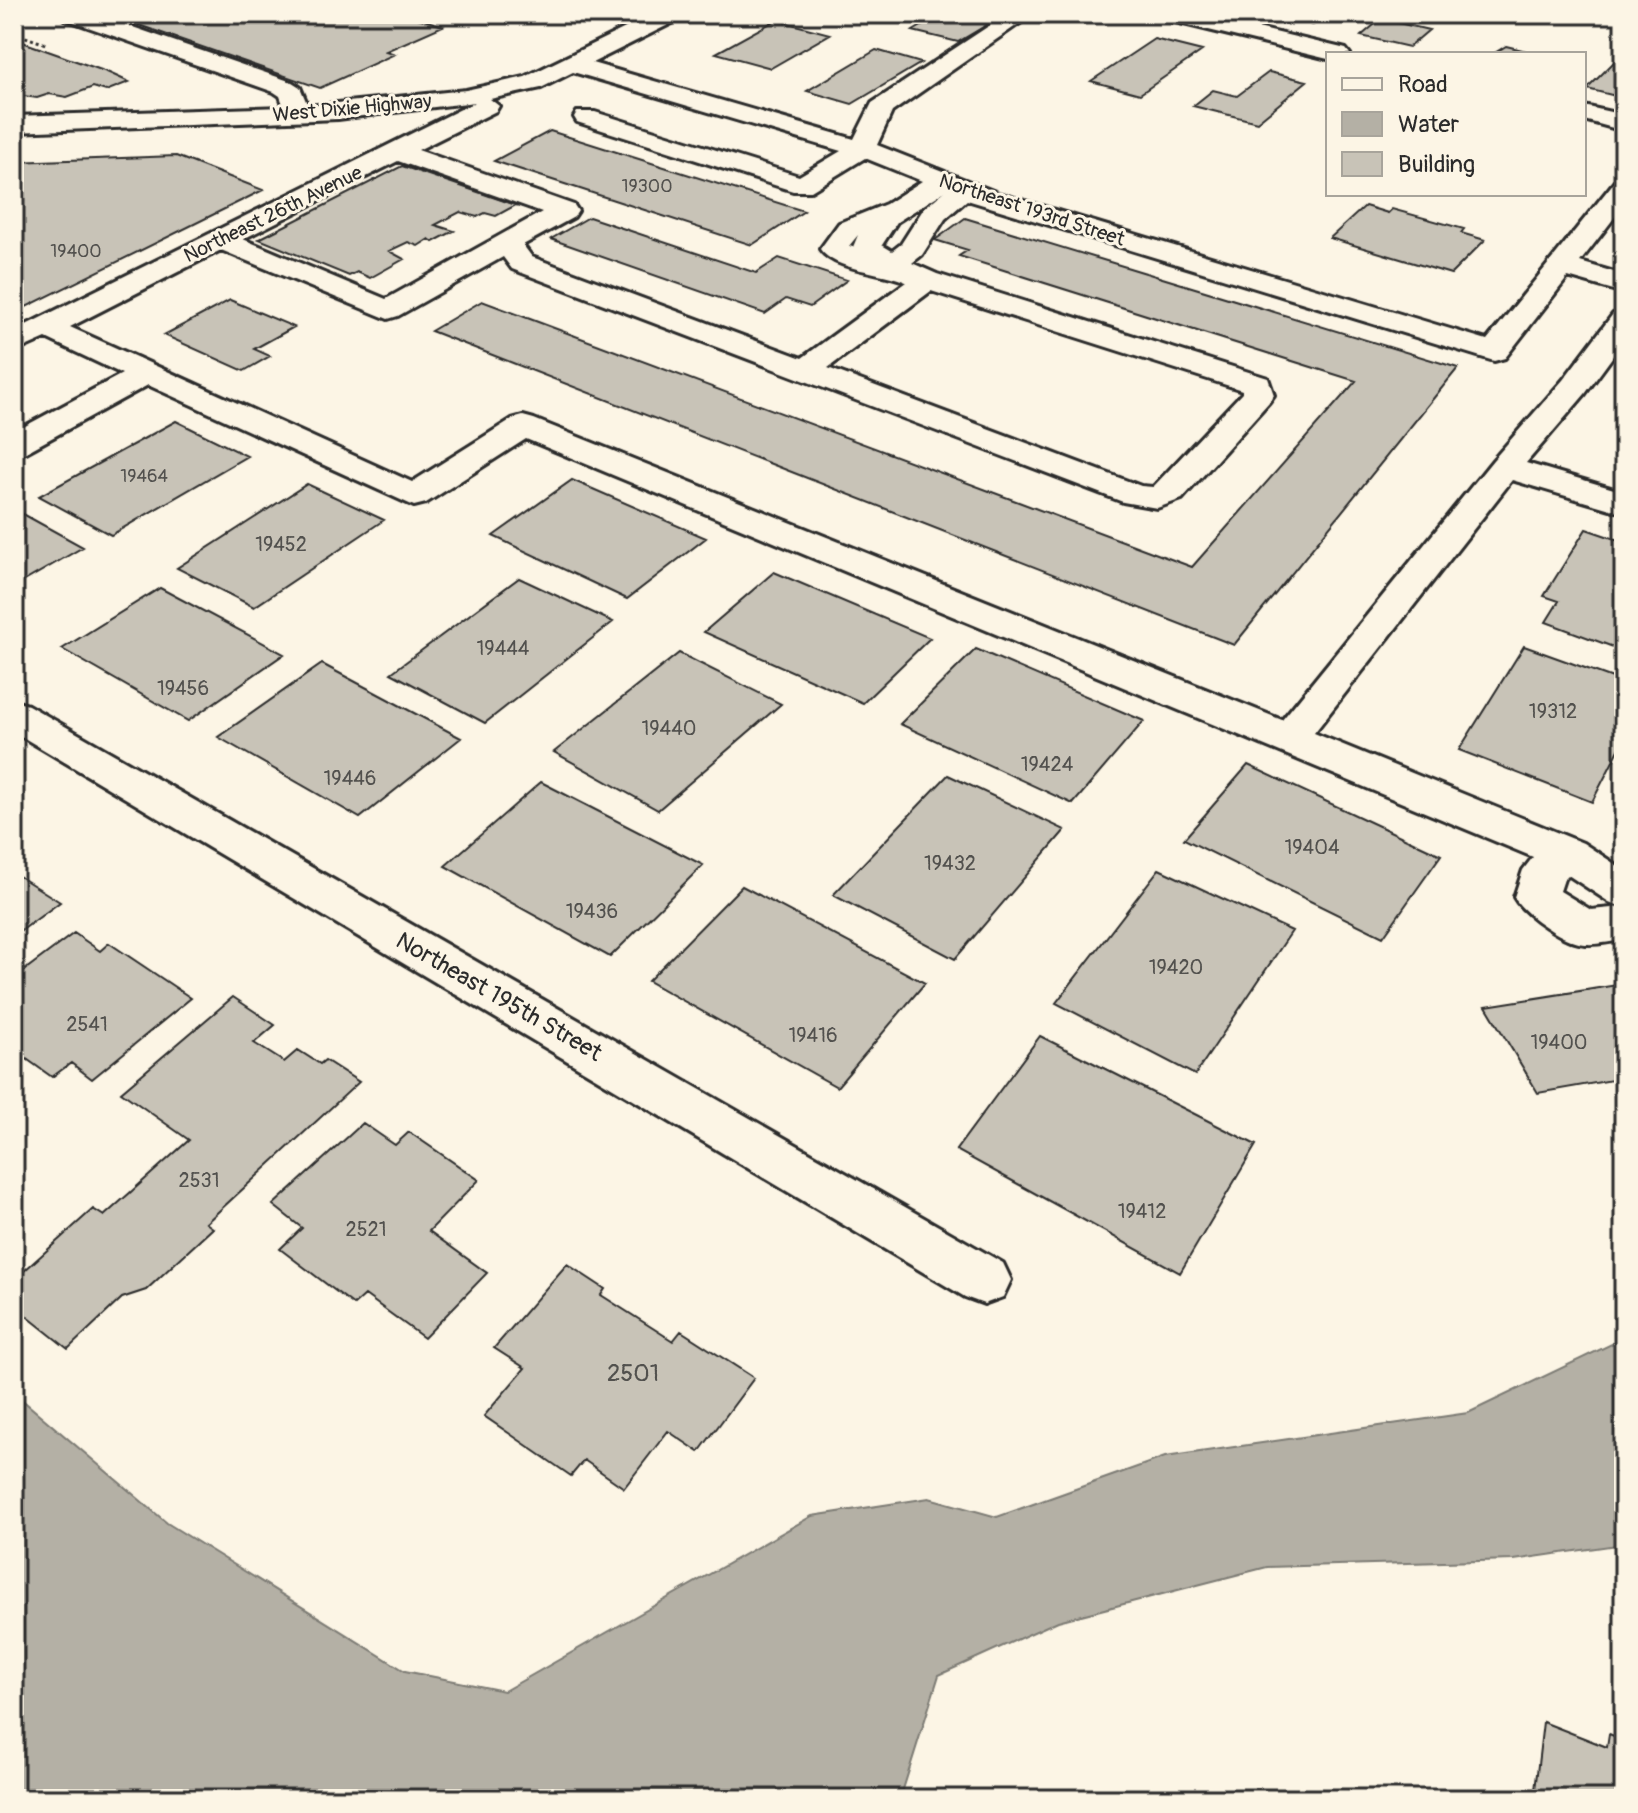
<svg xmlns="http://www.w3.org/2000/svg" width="1638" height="1813" font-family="Pangolin,sans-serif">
<rect width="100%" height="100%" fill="#fcf5e5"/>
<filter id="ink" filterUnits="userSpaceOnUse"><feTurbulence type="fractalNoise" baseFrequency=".0125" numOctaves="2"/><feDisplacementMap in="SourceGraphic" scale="16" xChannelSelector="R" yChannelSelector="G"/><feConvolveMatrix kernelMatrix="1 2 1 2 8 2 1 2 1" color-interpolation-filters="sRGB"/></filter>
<g filter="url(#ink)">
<path fill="#b4b0a5" stroke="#7d7b74" stroke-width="2" d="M 1624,1338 L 1624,1544 L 1514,1560 L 1267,1567 L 1058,1621 L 939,1675 L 900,1799 L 14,1799 L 14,1393 L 167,1523 L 405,1671 L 504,1691 L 812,1516 L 929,1498 L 997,1517 L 1165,1457 L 1468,1413 Z"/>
<path fill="#c8c3b7" stroke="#2b2b2b" stroke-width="2" d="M 107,14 L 405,14 L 443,26 L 386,51 L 395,54 L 320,88 Z
M 942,14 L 1005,14 L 958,42 L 913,31 Z
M 1292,14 L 1328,14 L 1313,25 L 1286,19 Z
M 1381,19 L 1429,30 L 1409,47 L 1361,36 Z
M 776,20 L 830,34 L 771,68 L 716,53 Z
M 14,39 L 107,72 L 129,82 L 106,91 L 93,87 L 67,97 L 49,94 L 37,98 L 24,96 L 14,99 Z
M 1154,39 L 1202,51 L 1140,94 L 1091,81 Z
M 1506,46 L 1539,54 L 1493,54 Z
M 876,50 L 921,63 L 852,104 L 807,91 Z
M 1620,56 L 1624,57 L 1624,98 L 1587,89 Z
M 1269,72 L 1307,81 L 1257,122 L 1193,106 L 1213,90 L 1237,96 Z
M 550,131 L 804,211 L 752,245 L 494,161 Z
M 176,156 L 263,190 L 14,313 L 14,162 Z
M 402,166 L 516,205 L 496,216 L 485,213 L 477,217 L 460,212 L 435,225 L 454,231 L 433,242 L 429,239 L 418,246 L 408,242 L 389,251 L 404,259 L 370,278 L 357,272 L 349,276 L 259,239 Z
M 1365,206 L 1388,213 L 1392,209 L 1464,229 L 1461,233 L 1485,240 L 1451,274 L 1330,238 Z
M 589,217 L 756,273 L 779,258 L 847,280 L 810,307 L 786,299 L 765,314 L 551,239 Z
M 965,218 L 1458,368 L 1234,645 L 431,331 L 482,301 L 1192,567 L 1356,381 L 959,256 L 968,250 L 935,240 Z
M 230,300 L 294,327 L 254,349 L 270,356 L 244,371 L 164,335 Z
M 176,421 L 247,456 L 111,535 L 39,496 Z
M 572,480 L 706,538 L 627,599 L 493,536 Z
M 307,484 L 384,520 L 254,607 L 177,568 Z
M 14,509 L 83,547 L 14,587 Z
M 1586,529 L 1624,542 L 1624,651 L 1546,622 L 1559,601 L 1544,596 Z
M 774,572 L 930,638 L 863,703 L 704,632 Z
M 519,578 L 613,622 L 485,723 L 391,673 Z
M 160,588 L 284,654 L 188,721 L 62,649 Z
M 1524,646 L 1624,682 L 1624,740 L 1592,802 L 1459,750 Z
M 976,649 L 1144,721 L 1073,804 L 900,724 Z
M 679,653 L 781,704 L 658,810 L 554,752 Z
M 322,664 L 461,738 L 360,818 L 218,737 Z
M 1248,765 L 1441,855 L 1383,937 L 1184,839 Z
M 948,775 L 1065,830 L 955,959 L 833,895 Z
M 541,782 L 703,865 L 610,957 L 445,866 Z
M 1159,869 L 1292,931 L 1195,1075 L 1056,1003 Z
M 14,873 L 60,902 L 14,936 Z
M 742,886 L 925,983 L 837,1087 L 648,981 Z
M 74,933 L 100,951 L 109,943 L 191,998 L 92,1079 L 71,1063 L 52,1077 L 14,1050 L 14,978 Z
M 1624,984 L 1624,1078 L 1538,1093 L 1486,1006 Z
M 233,997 L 275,1025 L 254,1043 L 284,1062 L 298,1050 L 320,1064 L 325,1060 L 359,1082 L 206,1223 L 213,1228 L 146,1290 L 122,1298 L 68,1349 L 14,1306 L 14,1280 L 93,1209 L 104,1216 L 189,1140 L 121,1092 Z
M 1040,1036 L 1256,1145 L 1180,1273 L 956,1150 Z
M 363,1123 L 395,1145 L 409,1132 L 479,1180 L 429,1231 L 487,1273 L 424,1338 L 365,1295 L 354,1305 L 280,1249 L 302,1228 L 273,1205 Z
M 567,1264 L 605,1289 L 601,1295 L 673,1341 L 681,1331 L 754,1378 L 699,1452 L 668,1431 L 624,1488 L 584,1460 L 571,1476 L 484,1416 L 525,1368 L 494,1348 Z
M 1543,1722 L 1607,1747 L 1609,1734 L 1624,1740 L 1624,1799 L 1534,1799 Z"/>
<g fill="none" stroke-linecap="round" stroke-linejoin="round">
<g stroke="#2b2b2b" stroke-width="6">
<path id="minor" d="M 62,14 L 95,14 L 292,82 L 300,87 L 308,106 L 466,90 L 525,77 L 654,14 L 683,14 L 680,19 L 592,63 L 854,139 L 872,103 L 1007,14 L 1033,14 L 892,112 L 877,145 L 998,193 L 1487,340 L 1615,181 L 1624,179 L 1624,205 L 1580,262 L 1624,275 L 1624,293 L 1568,277 L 1505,358 L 1494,361 L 967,200 L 945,219 L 922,255 L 912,263 L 937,274 L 1268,378 L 1274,395 L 1269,402 L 1182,499 L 1157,508 L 1123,502 L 512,269 L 503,257 L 398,316 L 388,319 L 221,250 L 70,327 L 412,482 L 512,419 L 523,416 L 534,419 L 1282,720 L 1493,460 L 1563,380 L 1613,314 L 1624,311 L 1624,341 L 1585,394 L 1526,463 L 1624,492 L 1624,513 L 1512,480 L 1314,733 L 1583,843 L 1624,870 L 1624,940 C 1612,941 1598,945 1586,944 C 1566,944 1523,914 1514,897 L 1523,870 L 1533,857 L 526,439 L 426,503 L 414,506 L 148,385 L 26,452 L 14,455 L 14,432 L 122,374 L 46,338 L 14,352 L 14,331 L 475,102 L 338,119 L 14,132 L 14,116 L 284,107 L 280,96 L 274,92 L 65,19 ZM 573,72 L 841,151 L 799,176 L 595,112 L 577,112 L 574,117 L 577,122 L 793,191 L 811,191 L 865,158 L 922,181 L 886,204 L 839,223 L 820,249 C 835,271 882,271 906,282 L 802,358 L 532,257 L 523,245 L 574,217 L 578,211 L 574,205 L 418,150 L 496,111 L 499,106 L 490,99 L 541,88 ZM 398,161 L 542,212 L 386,299 L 243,239 ZM 945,191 L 924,208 L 901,244 L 892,251 L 882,245 L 897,222 ZM 858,235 L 853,247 L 849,246 ZM 931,291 L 1242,390 L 1242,393 L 1153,487 L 1141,486 L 828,368 ZM 1568,875 L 1609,902 L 1622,907 L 1591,910 L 1560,891 L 1564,879 Z
M 1160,14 L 1199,14 L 1346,49 L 1350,54 L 1328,54 L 1328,59 L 1163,19 Z
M 1584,106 L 1624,115 L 1624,131 L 1584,120 Z
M 14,701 L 28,705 L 1003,1263 L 1011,1280 L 1003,1297 L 984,1304 L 965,1297 L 14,732 Z"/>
</g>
<path stroke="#2b2b2b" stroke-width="3" stroke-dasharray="3 3" stroke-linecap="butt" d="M 14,33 L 46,44"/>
<use href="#minor" fill="#fcf5e5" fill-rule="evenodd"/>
</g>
</g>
<g text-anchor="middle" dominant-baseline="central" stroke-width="6" stroke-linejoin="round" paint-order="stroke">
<g font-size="18" fill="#52514e">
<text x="647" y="186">19300</text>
<text x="76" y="251">19400</text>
<text x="144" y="476">19464</text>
</g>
<g font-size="20" fill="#2b2b2b" stroke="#fcf5e5">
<text transform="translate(352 108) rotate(-5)">West Dixie Highway</text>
<text transform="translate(1032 210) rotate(18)">Northeast 193rd Street</text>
<text transform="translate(273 214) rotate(-26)">Northeast 26th Avenue</text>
</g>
<g font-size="20" fill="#52514e">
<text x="281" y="544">19452</text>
<text x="503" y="648">19444</text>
<text x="183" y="688">19456</text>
<text x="1553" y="711">19312</text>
<text x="669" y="728">19440</text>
<text x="1047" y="764">19424</text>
<text x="350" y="778">19446</text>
<text x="1312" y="847">19404</text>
<text x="950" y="863">19432</text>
<text x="592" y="911">19436</text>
<text x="1176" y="967">19420</text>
<text x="87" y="1024">2541</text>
<text x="813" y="1035">19416</text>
<text x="1559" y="1042">19400</text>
<text x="199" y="1180">2531</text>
<text x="1142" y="1211">19412</text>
<text x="366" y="1229">2521</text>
</g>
<g font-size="24" fill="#2b2b2b" stroke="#fcf5e5">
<text transform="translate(499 997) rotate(30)">Northeast 195th Street</text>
</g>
<g font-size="24" fill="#52514e">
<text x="633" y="1373">2501</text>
</g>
</g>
<rect width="1638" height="1813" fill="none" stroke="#fcf5e5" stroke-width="48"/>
<rect x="24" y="24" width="1590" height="1765" fill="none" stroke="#2b2b2b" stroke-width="3" filter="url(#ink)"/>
<rect x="1326" y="52" width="260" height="144" fill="#fcf5e5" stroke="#a8a49b" stroke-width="2"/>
<rect x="1342" y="78" width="40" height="12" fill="#fcf5e5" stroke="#a8a49b" stroke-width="2"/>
<text x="1398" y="92" font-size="24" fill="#2b2b2b">Road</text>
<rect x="1342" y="112" width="40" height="24" fill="#b4b0a5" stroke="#a8a49b" stroke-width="2"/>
<text x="1398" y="132" font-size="24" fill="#2b2b2b">Water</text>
<rect x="1342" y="152" width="40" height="24" fill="#c8c3b7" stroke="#a8a49b" stroke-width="2"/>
<text x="1398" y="172" font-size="24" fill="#2b2b2b">Building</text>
</svg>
